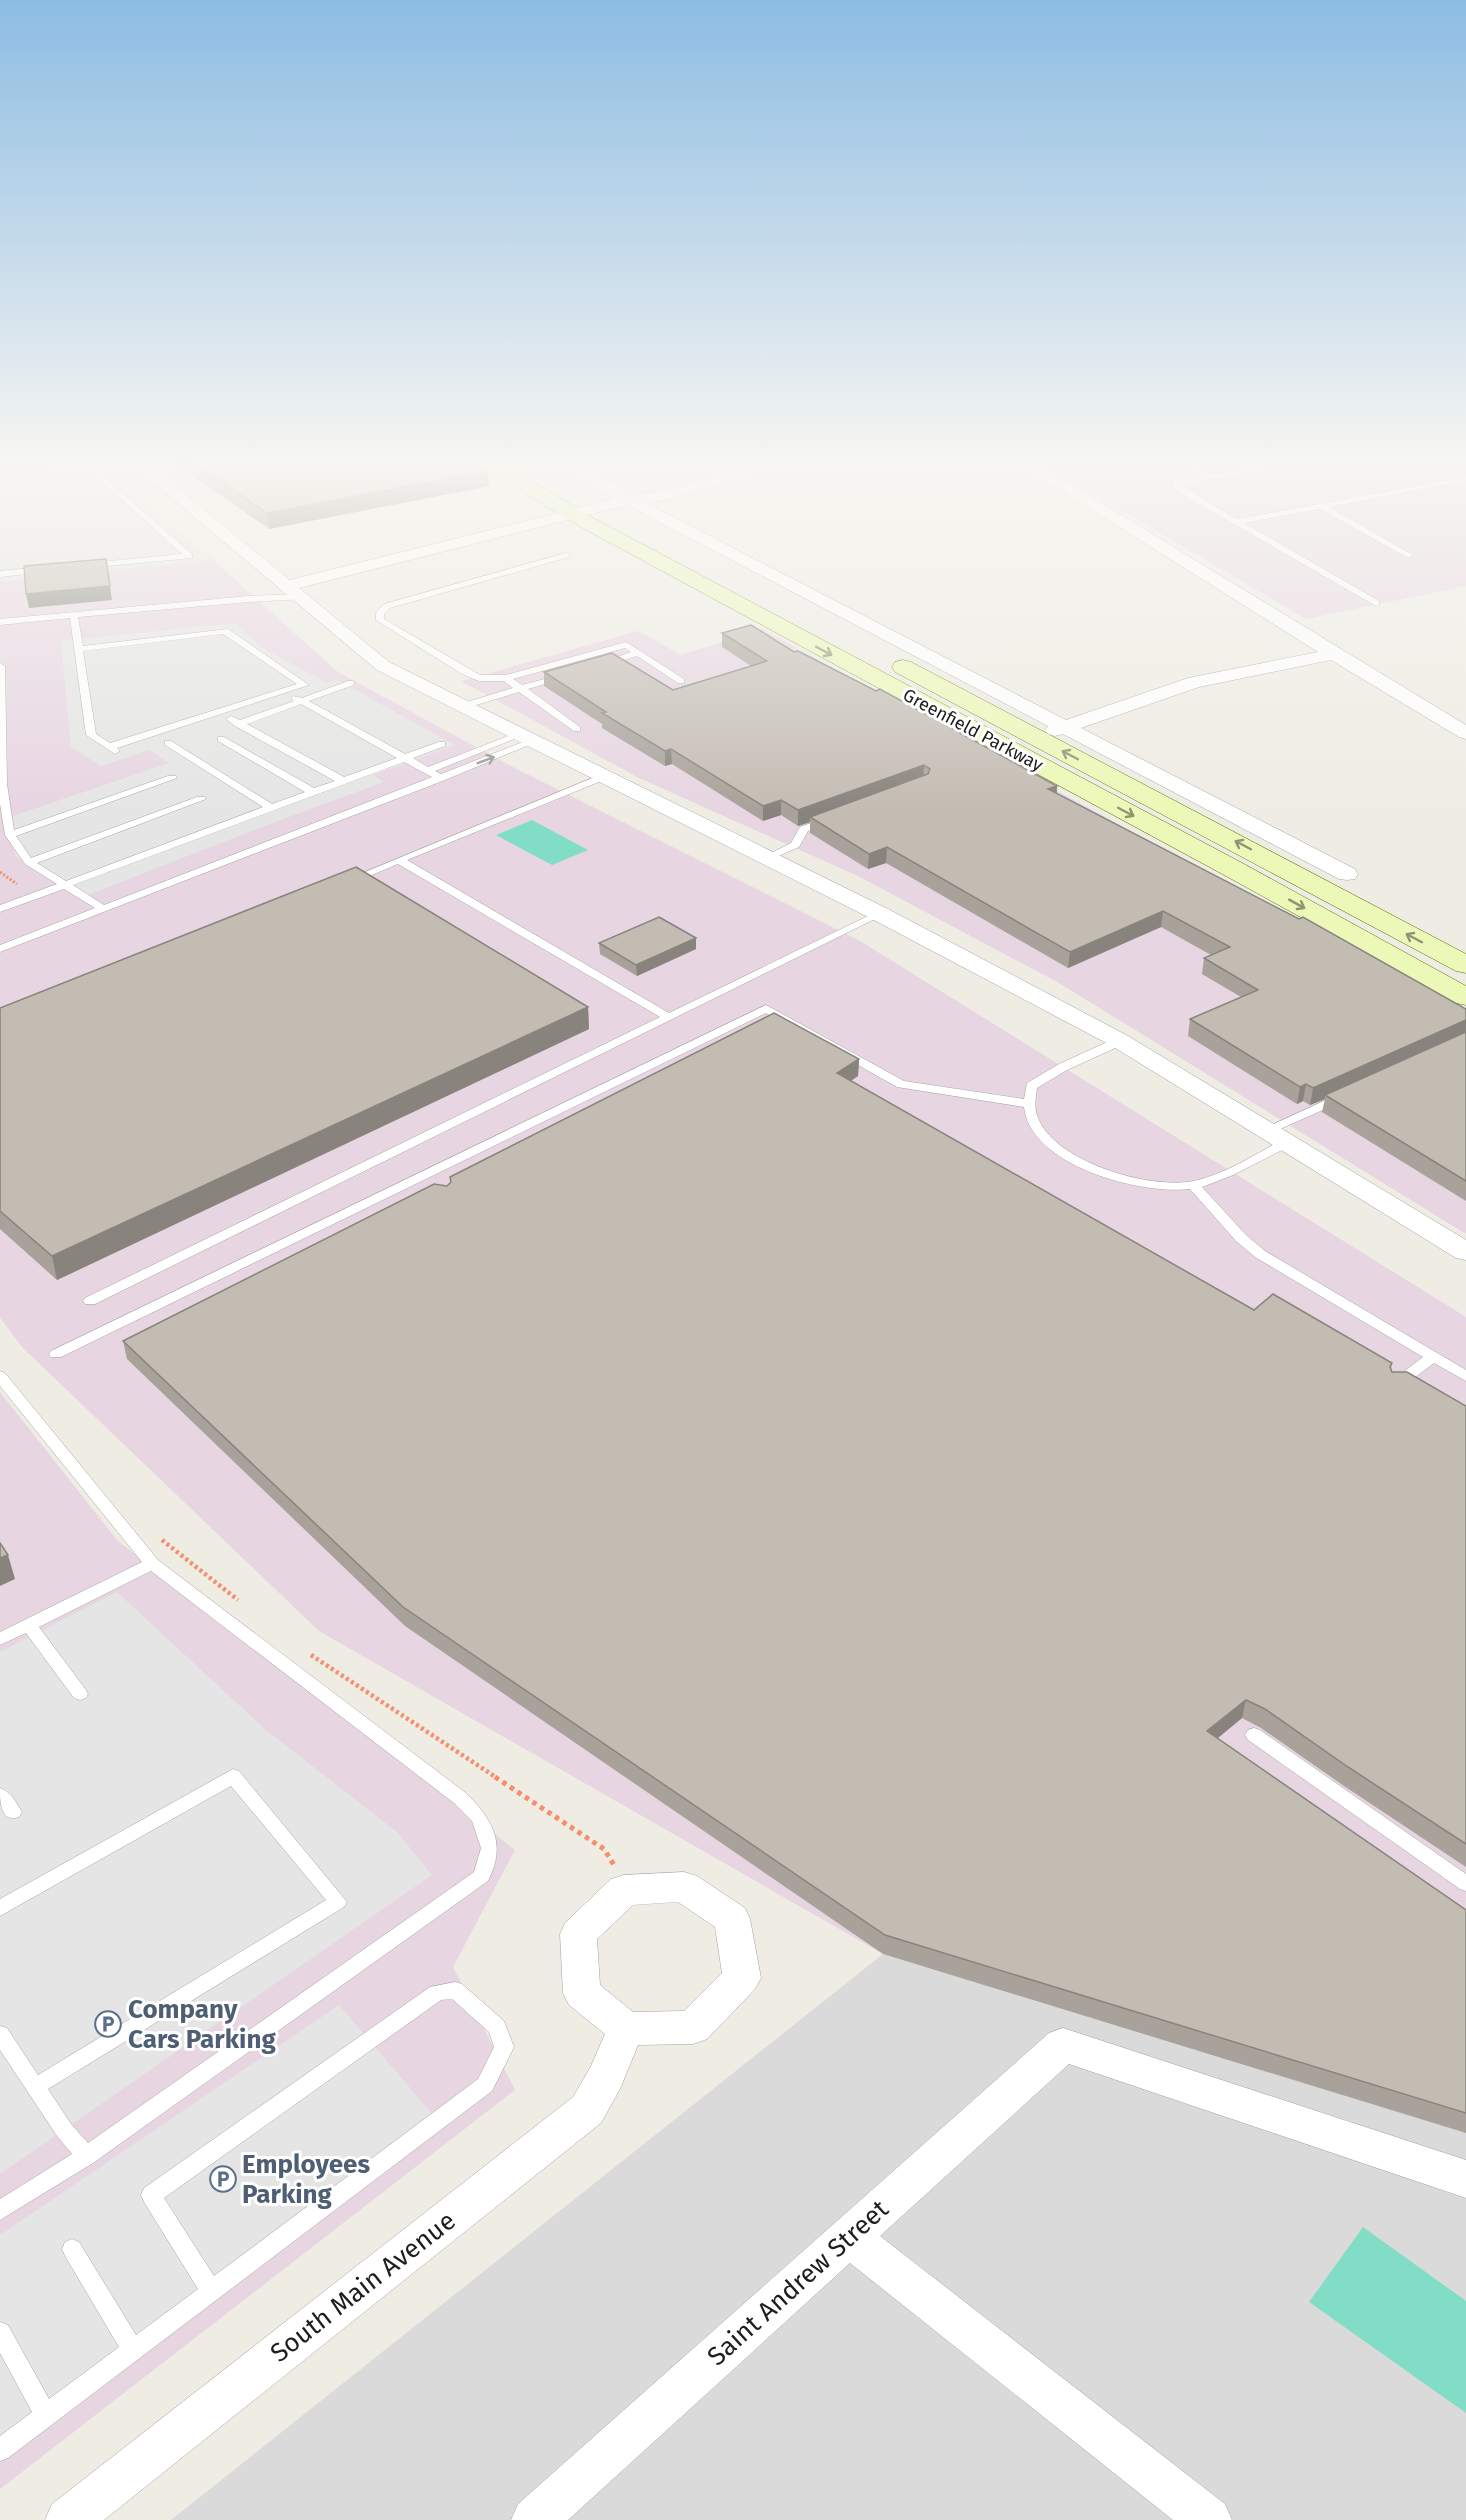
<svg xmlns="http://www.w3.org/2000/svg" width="1466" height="2520" font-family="'Fira Sans',sans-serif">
<rect width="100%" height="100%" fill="#eeece3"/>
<path fill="#dbdada" d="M 883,1954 L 1466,2133 L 1466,2520 L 171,2520 Z"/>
<path fill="#e7d5e2" d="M 0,459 L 88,459 L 213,560 L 338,672 L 509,765 L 860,941 L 1466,1317 L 1466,2133 L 883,1954 L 319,1631 L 23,1348 L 0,1318 Z
M 1035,459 L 1466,459 L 1466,586 L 1306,619 Z
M 762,629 L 1466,1015 L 1466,1234 L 1059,983 L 858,876 L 639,778 L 461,681 L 638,631 L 681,655 Z
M 0,1392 L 117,1540 L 515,1850 L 453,1967 L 515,2090 L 0,2489 Z"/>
<path fill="#82ddc6" d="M 532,820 L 588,850 L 552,865 L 496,835 Z
M 1363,2227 L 1466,2301 L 1466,2413 L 1309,2302 Z"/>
<path fill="#e5e5e5" d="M 94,464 L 213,560 L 0,581 L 0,472 Z
M 235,623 L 260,646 L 327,683 L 337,680 L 455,745 L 373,775 L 384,782 L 267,825 L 83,897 L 15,856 L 7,818 L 169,763 L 149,750 L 101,766 L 71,747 L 61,641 Z
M 117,1592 L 266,1730 L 397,1832 L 432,1875 L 0,2174 L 0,1652 Z
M 339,2005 L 441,2124 L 0,2445 L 0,2235 Z"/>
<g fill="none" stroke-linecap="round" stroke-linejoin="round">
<g stroke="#a4a4a4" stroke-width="1">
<path id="lane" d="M 1174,459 L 1183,459 L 1211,475 L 1299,459 L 1314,459 L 1310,461 L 1181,485 L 1237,519 L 1466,477 L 1466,481 L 1329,507 L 1411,554 L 1412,556 L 1408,558 L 1320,509 L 1244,523 L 1379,601 L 1379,605 L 1376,606 L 1173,489 L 1175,481 L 1202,476 Z
M 1450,459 L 1460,459 L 1466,461 L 1466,466 Z
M 91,466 L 192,554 L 192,558 L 86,568 L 86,564 L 89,563 L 182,554 L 89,470 L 0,478 L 0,474 Z
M 566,553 L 570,555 L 569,557 L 390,608 L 384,614 L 384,619 L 480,675 L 506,675 L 626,642 L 684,679 L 684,683 L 678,683 L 637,656 L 605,666 L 600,663 L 631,652 L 625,648 L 513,679 L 522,685 L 564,674 L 564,678 L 528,689 L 580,727 L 580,731 L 574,731 L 519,692 L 463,709 L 458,706 L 460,704 L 513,688 L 504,681 L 479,681 L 462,674 L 376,620 L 376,613 L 384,604 Z
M 43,567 L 46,568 L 46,572 L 0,577 L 0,571 Z
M 300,594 L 303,595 L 303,599 L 249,602 L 78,617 L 83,646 L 228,629 L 309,685 L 117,748 L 120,751 L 115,754 L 86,735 L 70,618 L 0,625 L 0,619 L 249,596 ZM 223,634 L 297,684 L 110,743 L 96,734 L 83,651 Z
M 0,663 L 5,666 L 7,784 L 14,830 L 168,776 L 176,776 L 177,778 L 16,836 L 31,858 L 197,797 L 205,797 L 206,799 L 37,863 L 66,881 L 263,807 L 165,745 L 165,741 L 171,741 L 272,804 L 305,792 L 218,741 L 218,737 L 224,737 L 314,788 L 335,781 L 235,726 L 226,719 L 231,716 L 240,720 L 294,701 L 291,698 L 293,696 L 302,698 L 348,681 L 354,681 L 354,685 L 309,701 L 405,754 L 439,742 L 445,742 L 445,746 L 413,758 L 428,767 L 516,733 L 524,735 L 435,771 L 441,774 L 528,740 L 536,742 L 445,780 L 0,952 L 0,945 L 95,908 L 64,889 L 0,912 L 0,905 L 57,884 L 25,864 L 5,835 L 0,804 ZM 301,704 L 397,758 L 344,777 L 247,724 ZM 404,762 L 432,777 L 104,905 L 73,885 Z
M 602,774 L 606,775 L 606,779 L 407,860 L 669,1013 L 876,912 L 880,911 L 885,914 L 95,1304 L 85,1304 L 83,1301 L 85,1298 L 660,1017 L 398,864 L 355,882 L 347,882 L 346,880 Z
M 825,818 L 830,821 L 829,823 L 808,831 L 799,847 L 770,860 L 762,860 L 761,858 L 791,843 L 800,827 Z
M 766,1005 L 904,1081 L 1024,1099 L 1027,1083 L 1059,1064 L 1116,1038 L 1124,1038 L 1126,1041 L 1124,1044 L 1067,1070 L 1037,1088 C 1036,1097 1034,1106 1037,1115 C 1052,1162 1151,1190 1194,1181 C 1225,1174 1254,1155 1282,1140 L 1290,1140 L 1292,1143 L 1290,1146 L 1233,1175 L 1202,1187 L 1246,1235 L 1265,1251 L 1466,1370 L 1466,1381 L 1434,1363 L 1402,1387 L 1392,1387 L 1390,1384 L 1392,1381 L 1423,1357 L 1255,1257 L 1236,1241 L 1190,1189 C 1141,1195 1030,1166 1024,1107 L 897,1087 L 766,1013 L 61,1357 L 51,1357 L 49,1354 L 51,1351 Z
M 1339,1094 L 1345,1098 L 1343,1101 L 1271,1133 L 1267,1134 L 1261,1130 Z
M 0,1371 L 5,1373 L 158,1560 L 466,1793 C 493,1820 507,1844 488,1881 L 93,2163 L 0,2220 L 0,2199 L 72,2154 L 57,2136 L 0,2050 L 0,2026 L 7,2028 L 38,2075 L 326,1900 L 231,1786 L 0,1916 L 0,1899 L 233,1769 L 239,1771 L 347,1902 L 344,1907 L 48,2089 L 71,2124 L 88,2143 L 474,1872 L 481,1848 L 472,1821 L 454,1803 L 151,1571 L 39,1627 L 86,1690 L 88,1694 L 86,1698 L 80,1700 L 74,1698 L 26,1633 L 0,1645 L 0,1632 L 142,1562 L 0,1386 Z
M 1254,1728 L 1260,1730 L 1466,1874 L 1466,1891 L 1460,1889 L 1248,1740 L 1245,1735 L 1248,1730 Z
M 0,1788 C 10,1791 17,1803 22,1812 L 19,1817 C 0,1823 0,1801 0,1788 Z
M 455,1982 L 462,1984 L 504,2021 L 514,2047 L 492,2091 L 8,2458 L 0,2461 L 0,2436 L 32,2412 L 0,2353 L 0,2322 L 8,2325 L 49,2399 L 119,2347 L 65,2256 L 62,2249 L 65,2242 L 72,2239 L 79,2242 L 136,2335 L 198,2289 L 144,2202 L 141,2195 L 144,2188 L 430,1987 ZM 452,1999 L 489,2032 L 494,2047 L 478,2079 L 214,2276 L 164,2198 L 441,2000 Z"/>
</g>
<g stroke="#a4a4a4" stroke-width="1">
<path id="street" d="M 125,459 L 142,459 L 290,580 L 615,499 L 553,462 L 551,459 L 568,459 L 632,495 L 662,491 L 773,459 L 795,459 L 793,462 L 669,499 L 646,503 L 1066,720 L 1188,678 L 1318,652 L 1011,459 L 1029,459 L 1466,725 L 1466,739 L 1459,737 L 1331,660 L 1199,687 L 1081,728 L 1355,869 L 1358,874 L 1355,879 L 1347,880 L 1339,879 L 1063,734 L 1055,736 L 1048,734 L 1045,730 L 1048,726 L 627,505 L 299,588 L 389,662 L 888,909 L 1128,1036 L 1466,1240 L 1466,1260 L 1456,1258 L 1112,1046 L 872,919 L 377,670 Z
M 684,1872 L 697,1876 L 745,1908 L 750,1919 L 761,1978 L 755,1989 L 707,2039 L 693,2044 L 638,2045 L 620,2089 L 601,2123 L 104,2520 L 45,2520 L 52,2504 L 573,2097 L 590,2068 L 605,2034 L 569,2005 L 563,1993 L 560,1934 L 565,1923 L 611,1879 L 624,1875 ZM 678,1902 L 715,1927 L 722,1973 L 684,2011 L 633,2012 L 600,1985 L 597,1939 L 633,1905 Z
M 1063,2028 L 1466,2160 L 1466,2198 L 1069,2064 L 880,2236 L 1225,2504 L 1232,2520 L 1173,2520 L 850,2263 L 568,2520 L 511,2520 L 518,2504 L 1049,2033 Z"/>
</g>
<g stroke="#587206" stroke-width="1">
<path id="secondary" d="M 473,459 L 495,459 L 595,519 L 1244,864 L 1466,986 L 1466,1005 L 1456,1003 L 1226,876 L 581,527 L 475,463 Z
M 903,660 L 911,662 L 1466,954 L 1466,973 L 1456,971 L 895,672 L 892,667 L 895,662 Z"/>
</g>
<path stroke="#f78d6b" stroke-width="3" stroke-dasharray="2 2" stroke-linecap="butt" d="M 0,872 L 17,884"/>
<path stroke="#f78d6b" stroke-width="4.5" stroke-dasharray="3 3" stroke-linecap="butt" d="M 162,1540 L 238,1600
M 311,1655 L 497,1778"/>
<path stroke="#f78d6b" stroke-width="5" stroke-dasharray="4.5 4.5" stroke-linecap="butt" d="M 495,1777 L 604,1849 L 614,1865"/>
<use href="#lane" fill="#fff" fill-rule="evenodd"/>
<use href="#street" fill="#fff" fill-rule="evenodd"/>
<use href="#secondary" fill="#ecf8b7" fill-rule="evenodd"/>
</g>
<path fill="#a8a29a" d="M 175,459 L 470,459 L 488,471 L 489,486 L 269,529 L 176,464 Z
M 722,633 L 794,652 L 1057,786 L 1057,794 L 1466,1009 L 1466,1201 L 1322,1112 L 1325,1099 L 1310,1105 L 1303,1101 L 1297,1104 L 1188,1036 L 1190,1019 L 1241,997 L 1202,974 L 1204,958 L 1211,955 L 1161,927 L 1068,968 L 886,863 L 868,869 L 810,833 L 810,822 L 798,826 L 781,815 L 763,821 L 672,764 L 665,766 L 602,728 L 602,724 L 544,686 L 544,672 L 673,690 L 751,666 L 722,647 Z
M 599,943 L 696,949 L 637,976 L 600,954 Z
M 588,1007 L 589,1029 L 57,1280 L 0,1229 L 0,1008 Z
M 859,1059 L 858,1076 L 851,1081 L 1254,1310 L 1392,1363 L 1391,1369 L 1392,1372 L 1466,1406 L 1466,1867 L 1344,1786 L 1261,1728 L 1242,1718 L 1218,1738 L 1466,1910 L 1466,2133 L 883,1954 L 405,1626 L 127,1359 L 123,1341 L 447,1186 L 450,1183 L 450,1177 Z"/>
<path fill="#88847d" d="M 488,471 L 489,486 L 269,529 L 267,513 Z
M 106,559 L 112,600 L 29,608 L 26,594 Z
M 671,749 L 672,764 L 665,766 L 665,751 Z
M 924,765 L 923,780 L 810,817 L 810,822 L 798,826 L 798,810 Z
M 1057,786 L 1056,801 L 1048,789 Z
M 781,800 L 781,815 L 763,821 L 763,806 Z
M 887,847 L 886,863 L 868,869 L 869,854 Z
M 1163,911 L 1161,927 L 1068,968 L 1070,952 Z
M 696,938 L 696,949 L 637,976 L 636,965 Z
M 588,1007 L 589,1029 L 57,1280 L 52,1256 Z
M 1466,1020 L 1466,1035 L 1325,1095 L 1325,1099 L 1310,1105 L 1313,1088 Z
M 859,1059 L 858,1076 L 836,1090 L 837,1073 Z
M 1306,1084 L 1303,1101 L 1297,1104 L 1300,1087 Z
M 8,1555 L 15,1579 L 0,1586 L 0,1558 Z
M 1246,1700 L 1242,1718 L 1203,1750 L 1207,1731 Z"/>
<path fill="#c3bcb3" stroke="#88847d" stroke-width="1.5" d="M 188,459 L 470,459 L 488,471 L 267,513 Z
M 106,559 L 110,586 L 26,594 L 24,566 Z
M 751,625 L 794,652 L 798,651 L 876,691 L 880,689 L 1057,786 L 1048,789 L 1299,919 L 1303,917 L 1466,1009 L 1466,1020 L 1313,1088 L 1306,1084 L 1300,1087 L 1190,1019 L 1258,990 L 1204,958 L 1230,947 L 1163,911 L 1070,952 L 887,847 L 869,854 L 810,817 L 928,774 L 930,769 L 924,765 L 798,810 L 781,800 L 763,806 L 671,749 L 665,751 L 602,713 L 606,712 L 544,672 L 612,653 L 673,690 L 767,661 L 722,633 Z
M 356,867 L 588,1007 L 52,1256 L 0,1211 L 0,1008 Z
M 659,917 L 696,938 L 636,965 L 599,943 Z
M 774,1013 L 859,1059 L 837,1073 L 1254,1310 L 1273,1294 L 1392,1363 L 1390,1367 L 1392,1372 L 1407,1372 L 1466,1406 L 1466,1844 L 1348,1767 L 1265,1709 L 1246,1700 L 1207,1731 L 1466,1910 L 1466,2113 L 885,1935 L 403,1607 L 123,1341 L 434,1184 L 447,1186 L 451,1182 L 450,1177 Z
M 1466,1032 L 1466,1181 L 1325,1095 Z
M 0,1543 L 8,1555 L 0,1558 Z"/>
<defs><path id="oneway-shaft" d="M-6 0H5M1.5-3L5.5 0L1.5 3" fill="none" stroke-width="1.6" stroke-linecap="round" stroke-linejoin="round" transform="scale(1.5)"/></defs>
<g stroke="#8f9572">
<use href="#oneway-shaft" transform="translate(824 651) rotate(28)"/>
<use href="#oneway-shaft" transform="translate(1070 755) rotate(-152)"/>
<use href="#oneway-shaft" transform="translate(1126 812) rotate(28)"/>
<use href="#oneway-shaft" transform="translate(1243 845) rotate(-152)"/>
<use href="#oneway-shaft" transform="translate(1297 904) rotate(29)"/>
<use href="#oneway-shaft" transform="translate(1414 938) rotate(-152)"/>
</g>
<use stroke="#999" href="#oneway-shaft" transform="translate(486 760) rotate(-21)"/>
<linearGradient id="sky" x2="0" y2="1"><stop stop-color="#8dbce3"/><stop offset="0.57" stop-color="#f7f6f2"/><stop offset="1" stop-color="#f7f6f2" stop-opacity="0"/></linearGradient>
<rect width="1466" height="811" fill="url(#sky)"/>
<defs>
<g id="parking-ring" transform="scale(1.35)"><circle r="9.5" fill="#fff" stroke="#5c6f8a" stroke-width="1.5"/><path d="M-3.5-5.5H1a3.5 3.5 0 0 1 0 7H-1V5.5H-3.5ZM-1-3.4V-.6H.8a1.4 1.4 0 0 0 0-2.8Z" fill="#5c6f8a"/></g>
</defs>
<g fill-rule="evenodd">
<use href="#parking-ring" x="108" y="2024"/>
<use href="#parking-ring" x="223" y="2179"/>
</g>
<g text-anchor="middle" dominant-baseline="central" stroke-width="6" stroke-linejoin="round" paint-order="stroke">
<g font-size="18" fill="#1d1d1d" stroke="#fff">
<text transform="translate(973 730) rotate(28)">Greenfield Parkway</text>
</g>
<g font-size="26" font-weight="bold" fill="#4e5e75" stroke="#fff" text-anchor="start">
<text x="128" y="2009">Company<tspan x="128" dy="30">Cars Parking</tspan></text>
<text x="242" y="2164">Employees<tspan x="242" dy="30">Parking</tspan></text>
</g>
<g font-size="26" fill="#1d1d1d" stroke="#fff">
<text transform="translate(798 2283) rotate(-42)">Saint Andrew Street</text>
<text transform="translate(363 2287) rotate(-38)">South Main Avenue</text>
</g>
</g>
</svg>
